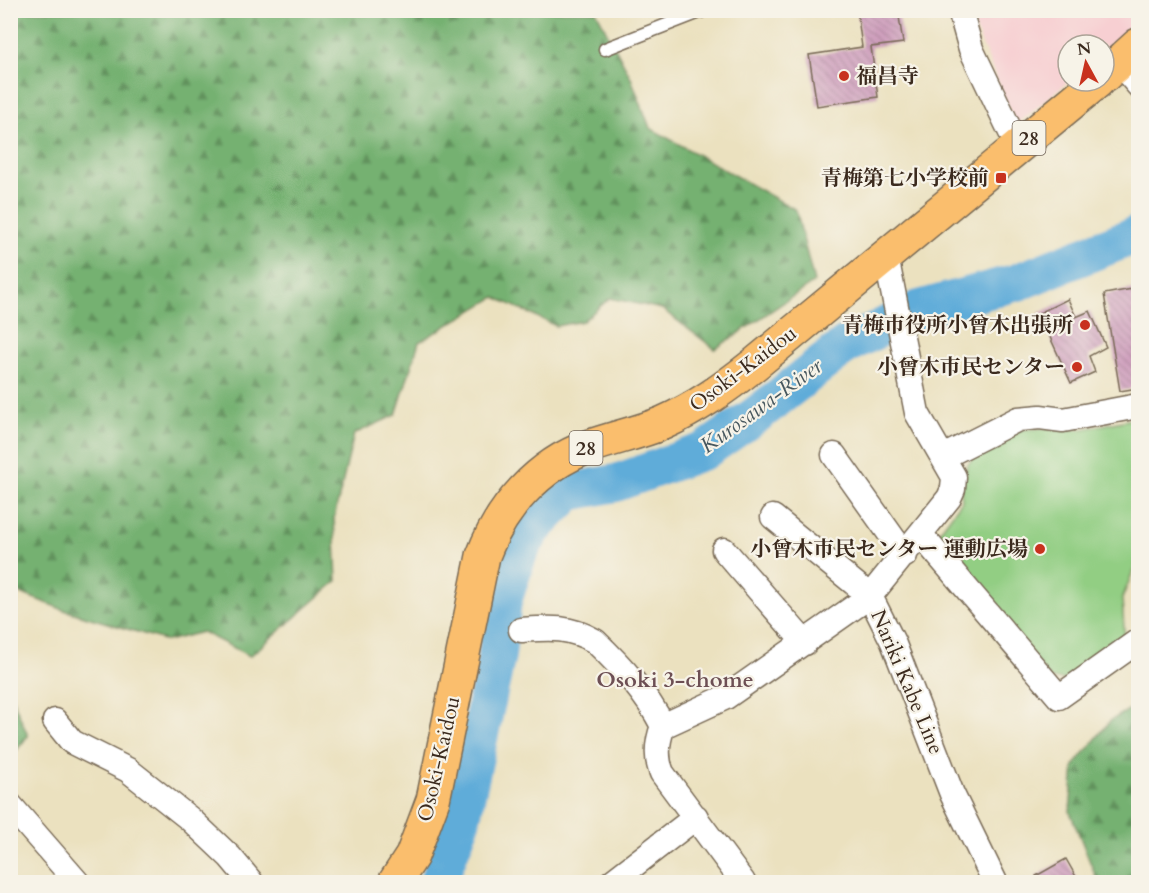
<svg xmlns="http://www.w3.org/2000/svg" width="1149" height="893" font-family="Cardo,'Noto Serif JP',serif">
<defs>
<pattern id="forest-firs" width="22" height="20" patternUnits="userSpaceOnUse" patternTransform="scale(1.5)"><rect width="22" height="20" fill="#75b171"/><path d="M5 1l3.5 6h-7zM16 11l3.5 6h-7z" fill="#61905c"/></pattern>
<pattern id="building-back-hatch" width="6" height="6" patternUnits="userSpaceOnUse" patternTransform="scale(1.5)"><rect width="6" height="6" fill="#c993b7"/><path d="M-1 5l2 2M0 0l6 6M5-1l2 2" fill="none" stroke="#a47894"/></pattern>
</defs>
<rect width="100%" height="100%" fill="#f7f3e8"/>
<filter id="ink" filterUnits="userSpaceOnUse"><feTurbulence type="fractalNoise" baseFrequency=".0167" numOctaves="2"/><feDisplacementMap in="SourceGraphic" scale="12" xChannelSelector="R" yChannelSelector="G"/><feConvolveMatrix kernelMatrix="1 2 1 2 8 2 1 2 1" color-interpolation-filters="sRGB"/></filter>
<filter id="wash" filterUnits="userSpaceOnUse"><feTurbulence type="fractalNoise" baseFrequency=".008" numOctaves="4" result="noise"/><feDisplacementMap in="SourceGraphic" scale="24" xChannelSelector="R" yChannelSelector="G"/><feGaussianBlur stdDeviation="1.35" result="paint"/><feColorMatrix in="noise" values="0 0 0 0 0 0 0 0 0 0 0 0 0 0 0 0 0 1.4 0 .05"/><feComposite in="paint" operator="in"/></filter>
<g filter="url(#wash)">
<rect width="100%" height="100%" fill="#ebe1bf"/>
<path fill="#f7cfd2" d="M 1138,10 L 1138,15 L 1129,27 L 1104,50 L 1104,45 L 1068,45 L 1069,81 L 1016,125 L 968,11 Z"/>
<path fill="url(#forest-firs)" stroke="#586e48" stroke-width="1.5" d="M 11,11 L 596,11 L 631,78 L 650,128 L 796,210 L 814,282 L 715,349 L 662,309 L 610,298 L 583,321 L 556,326 L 495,297 L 419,342 L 396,415 L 354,434 L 334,518 L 337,581 L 250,656 L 202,632 L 167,641 L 64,610 L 15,591 L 11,596 Z
M 11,695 L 28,736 L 11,757 L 10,757 Z
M 1138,704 L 1138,882 L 1098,882 L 1070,812 L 1074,766 L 1110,721 Z"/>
<path fill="#92ce83" stroke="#667c50" stroke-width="1.5" d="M 1137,418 L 1138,558 L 1122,599 L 1125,642 L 1072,680 L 1051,679 L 934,539 L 962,501 L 961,489 L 967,465 L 979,451 L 1015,430 L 1046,428 L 1061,430 L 1083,429 Z"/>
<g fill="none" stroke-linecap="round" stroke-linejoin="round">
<path stroke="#5facd9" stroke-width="38" d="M 438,882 L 460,826 L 497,655 L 503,601 L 519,552 L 534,528 L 569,492 L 616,483 L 704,451 L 756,415 L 846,345 L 919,309 L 1018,282 L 1138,234"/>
</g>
<g id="blocks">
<path fill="url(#building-back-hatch)" d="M 857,10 L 898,10 L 903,43 L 871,47 L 878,97 L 817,106 L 809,55 L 862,47 Z
M 1138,288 L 1138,388 L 1120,391 L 1104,294 Z
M 1068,299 L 1076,317 L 1090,311 L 1106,347 L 1089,356 L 1095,372 L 1071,383 L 1039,313 Z
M 1066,859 L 1079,882 L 1040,882 L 1036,876 Z"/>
</g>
</g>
<g filter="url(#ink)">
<use href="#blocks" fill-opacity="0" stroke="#796a56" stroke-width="1.5"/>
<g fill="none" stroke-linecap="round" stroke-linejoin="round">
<g stroke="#796a56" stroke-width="15">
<path id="lane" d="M 605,49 L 705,10"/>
</g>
<g stroke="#796a56" stroke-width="27">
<path id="street" d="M 960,10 L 971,49 L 1018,147
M 1119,63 L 1138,85
M 886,256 L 917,413 L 954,477 L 953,489 L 949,498 L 870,596 L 893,642 L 952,794 L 995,882
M 834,455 L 905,555
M 943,457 L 1018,419 L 1040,417 L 1063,420 L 1138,406
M 921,535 L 1059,697 L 1138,641
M 724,550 L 805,643
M 521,630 C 550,628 568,626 595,641 C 622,667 646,693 663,726 C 657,742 655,757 662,773 L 743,882
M 55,721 L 72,742 L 128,770 L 190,819 L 230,857 L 251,882
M 663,726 L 726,697 L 870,596 L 773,517
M 10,805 L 77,882
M 612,882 L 696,817"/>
</g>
<g stroke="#796a56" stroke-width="36">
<path id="primary" d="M 1104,76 L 1138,45
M 395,882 L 412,856 L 433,800 L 483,556 C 501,507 539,465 588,447 C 613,438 638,433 663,423 C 697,408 726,387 755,364 L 1098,81"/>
</g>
<use href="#lane" stroke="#fff" stroke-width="12"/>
<use href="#street" stroke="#fff" stroke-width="24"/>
<use href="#primary" stroke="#fabe6d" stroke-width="33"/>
</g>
</g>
<g fill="#c8321e" stroke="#f7f3e8" stroke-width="2">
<circle cx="844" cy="76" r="6"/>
<rect x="995" y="172" width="12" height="12" rx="3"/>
<circle cx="1085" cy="325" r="6"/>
<circle cx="1077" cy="367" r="6"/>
<circle cx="1040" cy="549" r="6"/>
</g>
<g text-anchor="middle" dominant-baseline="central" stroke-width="4.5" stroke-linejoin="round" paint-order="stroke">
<g fill="#f7f3e8" stroke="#73665b" stroke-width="1.5">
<rect x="1012.5" y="121" width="33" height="34" rx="4.5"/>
<rect x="569.5" y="431" width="33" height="34" rx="4.5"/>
</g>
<g font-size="20" font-weight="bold" fill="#3b2a1e">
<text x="1029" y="138">28</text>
<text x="586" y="448">28</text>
</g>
<g font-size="21" font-weight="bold" fill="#3b2a1e" stroke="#f7f3e8" text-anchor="end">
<text x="856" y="76" text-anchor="start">福昌寺</text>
<text x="989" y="178">青梅第七小学校前</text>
<text x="1073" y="325">青梅市役所小曾木出張所</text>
<text x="1065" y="367">小曾木市民センター</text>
<text x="1028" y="549">小曾木市民センター 運動広場</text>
</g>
<g font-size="21" fill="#3b2a1e" stroke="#f7f3e8">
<text transform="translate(743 369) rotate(-37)">Osoki-Kaidou</text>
<text transform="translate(907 682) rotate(67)">Nariki Kabe Line</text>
<text transform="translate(439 759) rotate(-77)">Osoki-Kaidou</text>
</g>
<g font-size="22" font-style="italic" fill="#48585f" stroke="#f7f3e8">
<text transform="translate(761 406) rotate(-36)">Kurosawa-River</text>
</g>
<g font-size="22" font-weight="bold" fill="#6d4f54" stroke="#f7f3e8">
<text x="675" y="680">Osoki 3-chome</text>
</g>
</g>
<rect width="1149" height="893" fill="none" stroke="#f7f3e8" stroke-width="36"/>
<g transform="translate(1086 63) rotate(352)"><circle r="28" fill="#f7f3e8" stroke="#aca397" stroke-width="1.5"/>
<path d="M0-4.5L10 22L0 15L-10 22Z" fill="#c8321e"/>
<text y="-9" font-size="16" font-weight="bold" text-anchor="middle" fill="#3b2a1e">N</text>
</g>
</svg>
